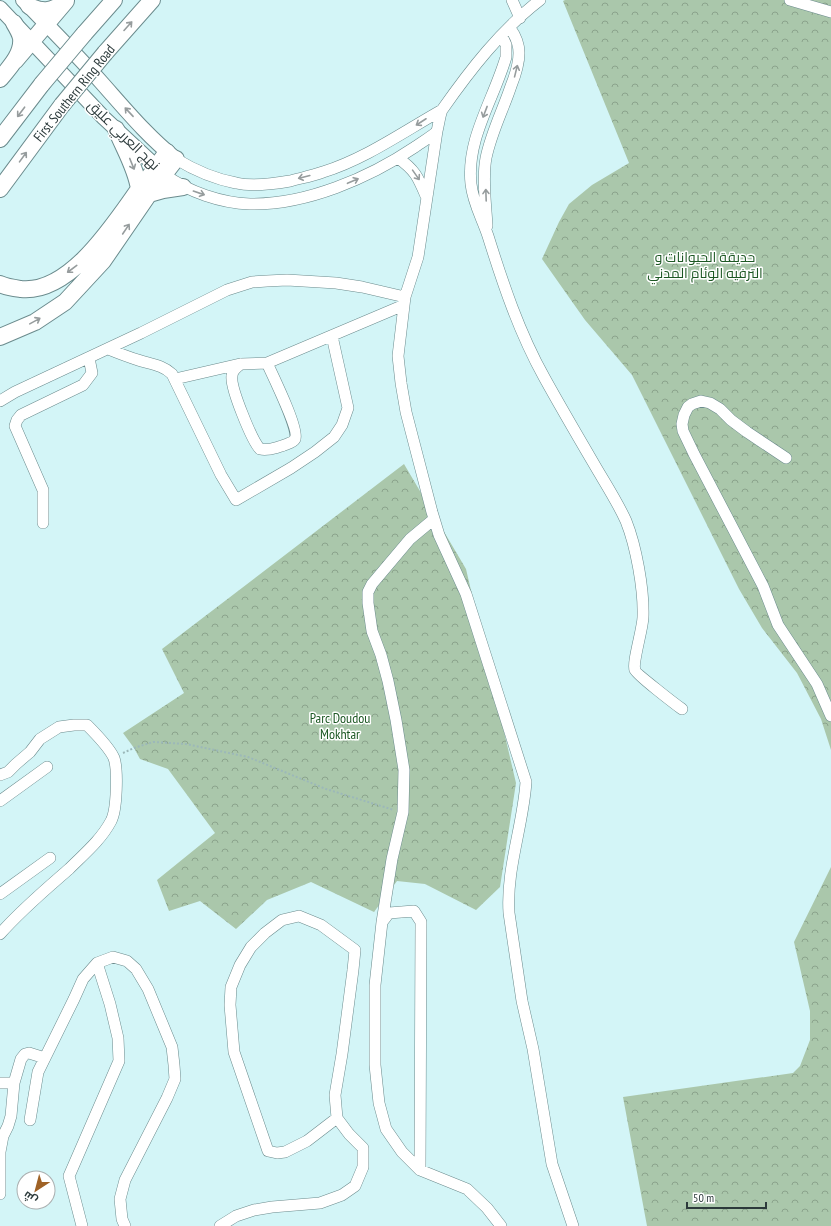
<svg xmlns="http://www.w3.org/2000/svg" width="831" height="1226" font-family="'PT Sans Narrow',Cairo,sans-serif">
<defs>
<pattern id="park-crowns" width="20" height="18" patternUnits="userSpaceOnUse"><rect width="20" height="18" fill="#aac7ab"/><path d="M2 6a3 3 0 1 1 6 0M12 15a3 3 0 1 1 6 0" fill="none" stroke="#8ba38c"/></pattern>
</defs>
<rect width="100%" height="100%" fill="#d3f5f7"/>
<path fill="url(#park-crowns)" d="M 565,0 L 831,0 L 831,750 L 821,719 L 797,673 L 762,628 L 739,589 L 632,375 L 585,320 L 542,259 L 559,222 L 569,204 L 592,185 L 629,163 L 563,1 Z
M 404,464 L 466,569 L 516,783 L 500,887 L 476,910 L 425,884 L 397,881 L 374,912 L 311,882 L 267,900 L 236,929 L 200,901 L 169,911 L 157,880 L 215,833 L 168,769 L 140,759 L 134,748 L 123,733 L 184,693 L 162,649 Z
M 831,867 L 831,1226 L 647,1226 L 623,1097 L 793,1073 L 800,1066 L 810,1040 L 810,1011 L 794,942 Z"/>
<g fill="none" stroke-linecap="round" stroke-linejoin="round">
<g stroke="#6b8b8d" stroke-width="12">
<path id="minor" d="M 512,0 L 520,18
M 790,0 L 831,12
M 502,36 L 506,45 L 506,57 C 494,99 466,139 471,184 C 473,203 482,218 488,236 C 503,284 519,332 544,377 C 560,406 577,435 594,464 C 605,483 617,501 626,521 C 636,546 644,589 643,617 C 643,628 632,663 635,670 C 636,674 675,704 682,709
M 442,110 C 470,70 501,30 540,0
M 437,131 L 418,257 L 405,297 L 398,356 L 401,383 L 406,412 L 432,512 L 439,535 L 466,594 L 526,782 C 523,826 506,869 509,913 L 522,1001 L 533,1049 L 552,1164 L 573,1226
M 398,158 C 415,170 418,177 426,196
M 165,175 C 189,192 221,203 250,204 C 306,205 369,178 415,147 C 419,144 434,135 437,131 C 438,128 440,114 442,110 C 403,132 365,159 323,172 C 312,176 301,178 290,181 C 273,184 253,187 236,183 C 215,179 194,170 176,159
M 487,226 C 486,205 482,179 486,158 C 491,133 503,110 511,86 C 515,76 519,64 519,53 C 519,44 515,35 510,28
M 108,349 C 118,353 128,357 138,360 C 150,364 163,365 172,374 L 221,475 L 236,500 L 291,468 L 315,452 L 334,437 L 342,425 L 348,408 L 332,336
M 267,363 C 272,374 300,431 295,439 C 293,443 286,444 282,446 C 274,448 268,451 260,449 C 252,441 230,387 232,376 C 232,370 237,367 241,364 L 267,363 L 404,305
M 175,379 L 240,364
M 0,401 L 15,392 L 141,333 L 227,290 L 252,282 L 267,281 L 287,280 L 336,283 L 362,287 L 405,297
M 786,458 L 747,432 L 731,420 L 720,409 L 710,403 L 701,401 L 692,404 L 688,407 L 684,415 L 682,424 L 683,431 L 694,454 L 763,586 L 778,625 L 817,684 L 831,716
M 434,519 L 410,539 L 372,584 L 368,592 L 368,603 L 372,631 L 381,655 L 388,681 L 396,720 L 404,770 L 403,812 L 392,859 L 382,922 L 375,985 L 375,1065 L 379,1103 L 386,1129 L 402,1152 L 420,1170 L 467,1189 L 487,1208 L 501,1226
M 43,523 L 43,490 L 15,426 L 17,420 L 21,415 L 83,385 L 92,373 L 89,358
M 0,775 L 8,772 L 16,764 L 30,752 L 40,739 L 59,727 L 74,725 L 87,725 C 95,733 109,747 114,758 C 118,770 117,810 111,821 C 101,840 84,854 69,869 C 45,890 21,910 0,934
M 0,801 L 47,767
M 0,894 L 50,858
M 382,922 L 389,913 L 414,911 L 421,922 L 420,1170
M 0,1083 L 14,1083
M 30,1120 L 38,1072 L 74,999 L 83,979 L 97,963 L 113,957 L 127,961 L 136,969 L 148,989 L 172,1047 L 174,1065 L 175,1079 L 167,1098 L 125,1180 L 120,1199 L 122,1219 L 125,1226
M 0,1194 L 0,1152 L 3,1136 L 8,1126 L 11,1116 L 14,1083 L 21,1059 L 25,1054 L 29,1053 L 45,1058
M 82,1226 L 69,1176 L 119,1061 L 118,1038 L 110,1004 L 97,963
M 220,1226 L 236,1216 L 254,1210 L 272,1207 L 320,1203 L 342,1195 L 355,1186 L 363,1167 L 363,1148 L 349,1134 L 337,1118 L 335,1095 L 342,1054 L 353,970 L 355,950 L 321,925 L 299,916 L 282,920 L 265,933 L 251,947 L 240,965 L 231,987 L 230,1005 L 234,1052 L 268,1151 L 277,1153 L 285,1152 L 307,1141 L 337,1118"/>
</g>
<g stroke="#6b8b8d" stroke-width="16">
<path id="major" d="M 23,0 C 49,27 76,54 101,82 C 125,109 148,137 176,159
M 0,8 L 104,118 L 164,174"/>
</g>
<g stroke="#6b8b8d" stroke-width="18">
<path id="highway" d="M 29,6 C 42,12 51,12 63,3
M 84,34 L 114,0
M 105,53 L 152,0
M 15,61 L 66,1
M 0,79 C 9,68 23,54 21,38 C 20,33 17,28 14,23
M 0,139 L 42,84
M 146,181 L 167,152
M 0,189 L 62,105
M 149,194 L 163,190 L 183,187
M 0,284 C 6,287 14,288 21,289 C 70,294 114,224 139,189 C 136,168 124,149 116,129
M 0,337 L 35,322 L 65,302 L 103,261 L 149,194 L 176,159"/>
</g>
<path stroke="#9cb8b9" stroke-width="2" stroke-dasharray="2 2" stroke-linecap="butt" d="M 123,753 L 134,748 L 153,742 L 186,744 L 248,757 L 326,789 L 394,810"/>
<use href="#minor" stroke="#fff" stroke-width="11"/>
<use href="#major" stroke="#fff" stroke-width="14"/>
<use href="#highway" stroke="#fff" stroke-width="16"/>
<g stroke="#6b8b8d" stroke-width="18" stroke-linecap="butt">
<path id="highway-bridge" d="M 42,84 L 84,34
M 62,105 L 105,53"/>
</g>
<use href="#highway-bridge" stroke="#fff" stroke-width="16"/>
</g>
<defs><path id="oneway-shaft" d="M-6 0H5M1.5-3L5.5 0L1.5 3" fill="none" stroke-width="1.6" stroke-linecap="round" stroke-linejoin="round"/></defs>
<g stroke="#969c9d">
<use href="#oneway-shaft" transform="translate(128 26) rotate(-48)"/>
<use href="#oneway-shaft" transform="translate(516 71) rotate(-76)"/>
<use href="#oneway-shaft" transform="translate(21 112) rotate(127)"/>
<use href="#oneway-shaft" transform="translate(129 112) rotate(-133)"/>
<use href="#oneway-shaft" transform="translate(485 112) rotate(111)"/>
<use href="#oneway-shaft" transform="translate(421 122) rotate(147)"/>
<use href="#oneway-shaft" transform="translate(23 157) rotate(-54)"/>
<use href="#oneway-shaft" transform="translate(132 164) rotate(68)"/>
<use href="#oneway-shaft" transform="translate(416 175) rotate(55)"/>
<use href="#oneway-shaft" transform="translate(304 177) rotate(166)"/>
<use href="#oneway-shaft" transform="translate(353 181) rotate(-23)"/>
<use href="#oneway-shaft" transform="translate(199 193) rotate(19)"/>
<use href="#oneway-shaft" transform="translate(486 195) rotate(-92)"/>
<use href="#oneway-shaft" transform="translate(126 229) rotate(-56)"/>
<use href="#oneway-shaft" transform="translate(72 269) rotate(143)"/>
<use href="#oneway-shaft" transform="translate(35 321) rotate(-29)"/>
</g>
<g text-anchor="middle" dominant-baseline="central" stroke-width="3" stroke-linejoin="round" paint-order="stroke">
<g font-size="14" fill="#2c3a3b" stroke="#fff">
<text transform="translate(74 93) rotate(-51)">First Southern Ring Road</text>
<text transform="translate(124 135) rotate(44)">نهج العربي عليق</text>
</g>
<g font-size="14" fill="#1d5824" stroke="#fff">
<text x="705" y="257">حديقة الحيوانات و<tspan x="705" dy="16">الترفيه الوئام المدني</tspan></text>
<text x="340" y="718">Parc Doudou<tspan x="340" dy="16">Mokhtar</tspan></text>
</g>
</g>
<g transform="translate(36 1190) rotate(216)"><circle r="19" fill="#ffffff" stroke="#abb0b1"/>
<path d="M0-3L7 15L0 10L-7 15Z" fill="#9f6226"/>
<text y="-6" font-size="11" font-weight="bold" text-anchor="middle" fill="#2c3a3b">ش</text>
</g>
<path d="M687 1202v6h79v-6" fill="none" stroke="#2c3a3b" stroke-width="2"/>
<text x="693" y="1202" font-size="12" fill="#2c3a3b" stroke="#ffffff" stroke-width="3" paint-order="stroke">50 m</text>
</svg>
